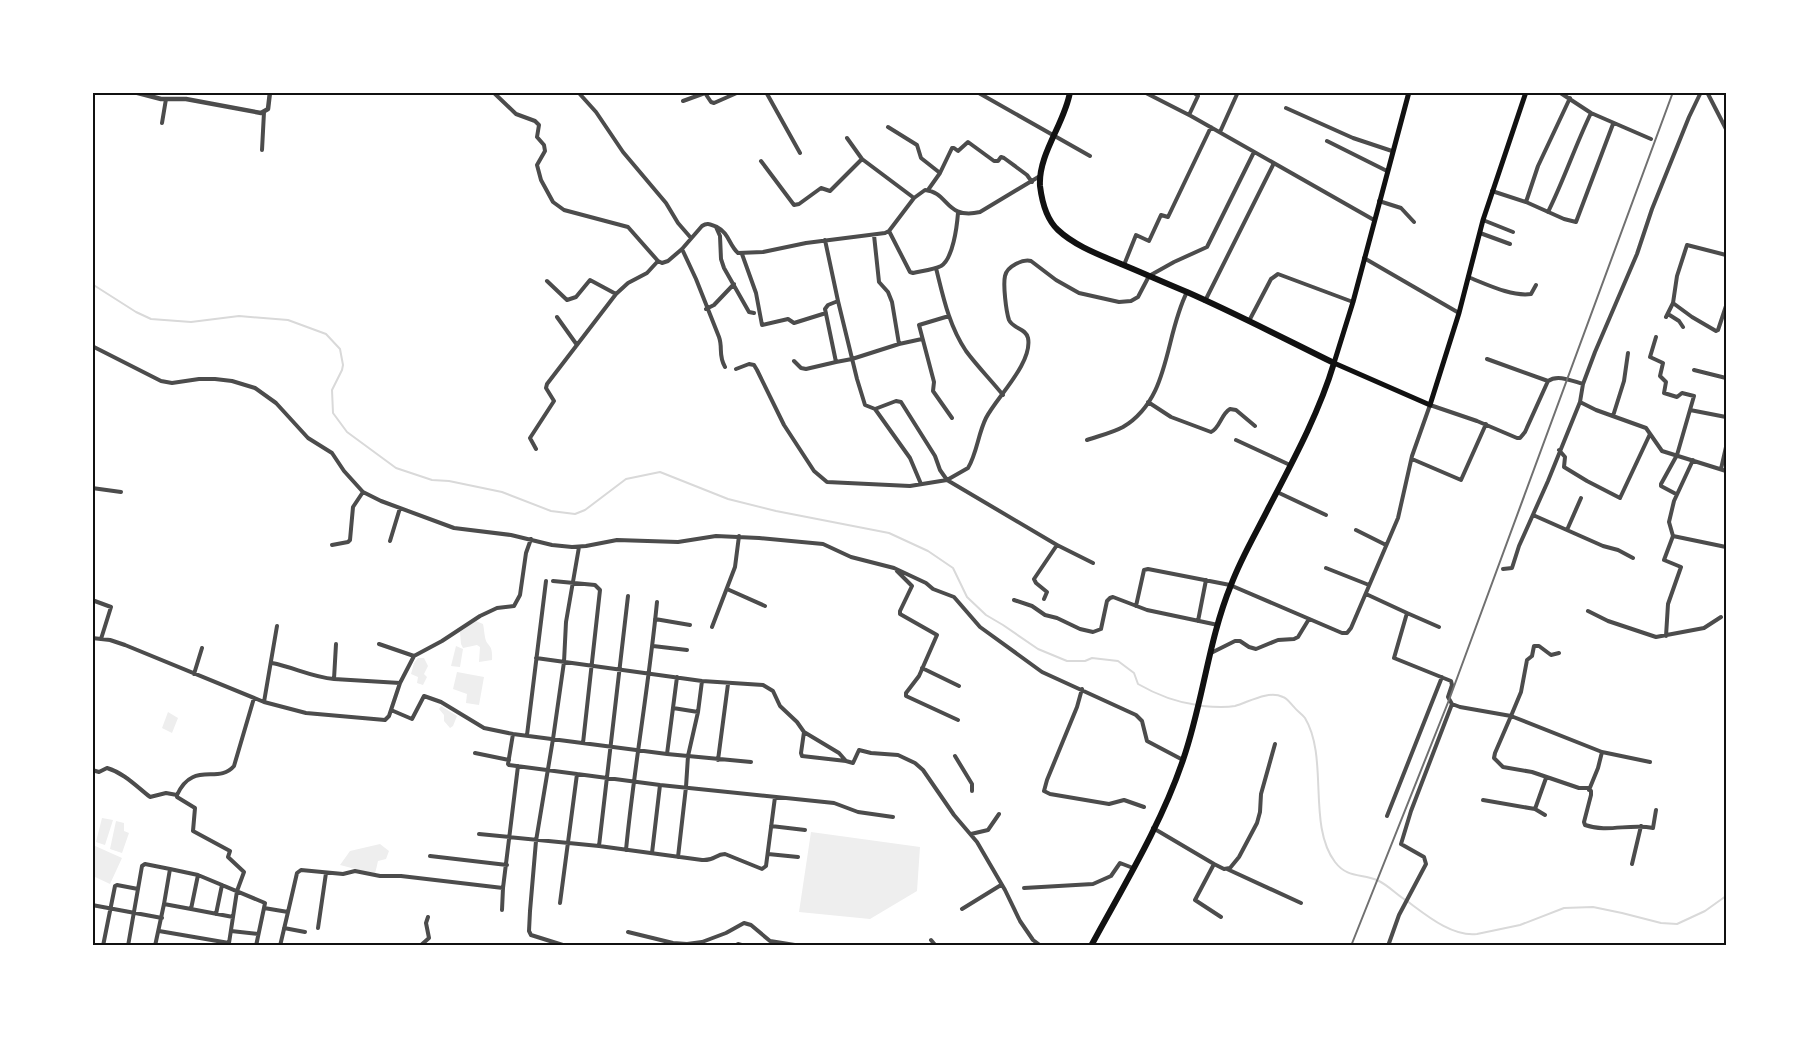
<svg xmlns="http://www.w3.org/2000/svg" width="1819" height="1038" font-family="'Libre Baskerville',serif">
<rect width="100%" height="100%" fill="#fff"/>
<path fill="#eee" d="M 476,621 L 483,624 C 484,628 484,632 485,637 C 487,648 493,642 492,660 L 479,662 L 480,647 L 477,645 L 463,648 L 461,644 L 460,632 Z
M 456,646 L 463,649 L 460,667 L 451,666 Z
M 418,658 L 424,658 L 428,666 L 424,674 L 427,677 L 423,685 L 417,683 L 418,677 L 411,674 L 414,663 Z
M 457,672 L 484,677 L 479,705 L 466,703 L 467,694 L 453,689 Z
M 441,706 L 457,716 L 453,726 L 450,728 L 444,721 L 444,715 L 439,709 Z
M 168,712 L 178,718 L 172,733 L 162,728 Z
M 102,818 L 113,820 L 105,845 L 96,842 Z
M 116,821 L 124,823 L 124,831 L 129,833 L 122,853 L 110,849 Z
M 811,832 L 920,847 L 917,891 L 870,919 L 799,912 Z
M 380,844 L 389,851 L 386,859 L 378,861 L 375,874 L 340,865 L 350,851 Z
M 93,845 L 122,858 L 110,884 L 93,876 Z"/>
<g fill="none" stroke-linecap="round" stroke-linejoin="round">
<path stroke="#d9d9d9" stroke-width="2" d="M 92,284 L 136,312 L 151,319 L 191,322 L 239,316 L 288,320 L 326,334 L 340,349 L 343,365 L 342,370 L 332,390 L 333,413 L 347,432 L 396,468 L 432,480 L 449,481 L 502,492 L 551,511 L 575,514 L 585,510 L 626,479 L 660,472 L 728,499 L 776,511 L 889,533 L 928,551 L 953,568 L 967,597 L 986,615 L 1003,625 L 1038,649 L 1067,661 L 1085,661 L 1092,658 L 1118,661 L 1134,673 L 1138,684 C 1157,695 1175,702 1197,705
M 1201,706 C 1213,707 1224,708 1235,706 C 1249,702 1268,690 1283,697 C 1287,698 1291,704 1294,707 C 1297,711 1302,714 1305,718 C 1329,758 1307,825 1335,862 C 1348,879 1362,873 1379,881 C 1389,886 1397,895 1407,901 C 1426,915 1452,937 1477,934 L 1520,925 L 1564,908 L 1593,907 L 1622,913 L 1661,923 L 1677,924 L 1705,911 L 1726,896"/>
<path stroke="#4c4c4c" stroke-width="4" d="M 493,92 L 516,114 L 535,121 L 539,125 L 537,137 L 544,145 L 545,151 L 537,165 L 541,180 L 553,202 L 564,210 L 628,227 L 658,261 L 662,263 L 668,261 L 682,249 L 702,226 C 708,222 711,225 717,227 C 729,233 729,245 738,253 L 763,252 L 806,243 L 885,233 L 889,231 L 914,198 L 925,190 C 949,192 945,220 980,212 L 1040,176
M 578,92 L 596,112 L 623,152 L 666,203 L 678,223 L 691,238
M 766,92 L 800,153
M 977,92 L 1090,156
M 1144,92 L 1191,116 L 1374,220
M 1559,92 L 1591,113 L 1651,139
M 1701,92 L 1689,117 L 1652,209 L 1637,254 L 1595,352 L 1583,384 L 1580,402 L 1596,410 L 1646,428 L 1662,451 L 1726,471
M 1707,92 L 1726,129
M 683,101 L 705,93 L 711,102 L 714,103 L 739,92
M 1286,108 L 1353,138 L 1392,151
M 1189,115 L 1198,96 L 1193,92
M 162,123 L 166,99
M 888,127 L 917,145 L 921,158 L 940,173 L 928,190
M 1220,132 L 1238,92
M 847,138 L 862,159
M 1327,141 L 1387,171
M 262,150 L 264,112
M 761,161 L 794,205 L 799,204 L 821,188 L 830,191 L 862,159 L 914,198
M 940,173 L 952,148 L 954,148 L 958,151 L 968,142 L 994,161 L 998,161 L 1001,157 L 1004,158 L 1027,175 L 1032,182
M 1492,191 L 1526,202 L 1564,219 L 1576,222 L 1613,124
M 1379,201 L 1401,208 L 1414,222
M 1526,202 L 1538,166 L 1570,98
M 1548,212 C 1564,180 1575,146 1591,113
M 1483,220 L 1513,232
M 716,227 L 720,236 L 721,259 L 724,268 L 749,312 L 754,313
M 889,231 L 910,272 L 913,273 C 921,271 933,270 941,266 C 953,259 957,226 958,213
M 1480,233 L 1510,244
M 874,235 L 879,282 L 888,292 L 892,302 L 899,344
M 825,240 L 838,301 L 828,305 L 825,309 L 836,362 L 852,359 L 899,344 L 922,339
M 682,249 L 696,279 L 719,337 C 723,348 718,355 725,367
M 742,254 L 756,293 L 762,325 L 788,319 L 794,323 L 826,313
M 1364,258 L 1459,313
M 1124,265 L 1136,235 L 1149,241 L 1161,215 L 1168,217 L 1211,127
M 936,268 C 943,296 949,326 966,351 C 977,366 991,380 1003,395
M 1468,277 C 1486,284 1512,297 1531,294 L 1536,285
M 547,281 L 567,300 L 576,297 L 590,280 L 616,294
M 838,301 L 857,379 L 865,405 L 875,409 L 896,401 L 901,402 L 935,456 L 940,470 L 947,480 L 1057,545 L 1093,563
M 1205,301 L 1274,163
M 1673,303 L 1692,317 L 1716,331 L 1718,330 L 1726,306
M 706,309 L 714,305 L 734,284
M 1668,314 L 1679,321 L 1683,327
M 949,316 L 919,325 L 934,382 L 933,391 L 952,418
M 557,317 L 577,345
M 1666,317 L 1673,303 L 1677,276 L 1687,245 L 1726,255
M 1249,321 L 1271,279 L 1278,274 L 1353,302
M 1656,337 L 1650,357 L 1663,363 L 1660,376 L 1666,382 L 1664,393 L 1677,397 L 1682,393 L 1694,396 L 1677,455 L 1661,484 L 1661,486 L 1676,494
M 92,346 L 161,381 L 172,383 L 199,379 L 215,379 L 232,381 L 255,388 L 276,403 L 308,438 L 332,453 L 344,471 L 363,492 L 381,501 L 454,528 L 511,535 L 552,545 L 572,547 L 586,546 L 617,540 L 678,542 L 716,536 L 759,538 L 823,544 L 851,557 L 894,568 L 926,583 L 933,589 L 954,597 L 980,627 L 1042,672 L 1136,715 L 1142,721 L 1147,741 L 1183,760
M 1487,359 L 1548,381
M 794,361 L 801,368 L 806,369 L 836,362
M 736,369 L 749,364 L 754,365 L 757,370 L 784,425 L 814,471 L 827,482 L 910,486 L 947,480 L 968,468 C 977,453 978,434 986,418 C 996,398 1033,363 1028,338 C 1026,328 1013,329 1009,320 C 1006,311 1003,285 1005,276 C 1007,266 1023,259 1031,261 L 1056,280 L 1079,293 L 1119,302 L 1131,301 L 1138,297 L 1149,276 L 1174,262 L 1207,247 L 1254,152
M 1694,370 L 1726,378
M 1148,402 L 1171,417 L 1211,432 C 1220,428 1221,414 1230,409 L 1236,410 L 1255,426
M 875,409 L 910,458 L 921,484
M 1690,410 L 1726,417
M 1613,416 L 1624,381 L 1628,353
M 1087,440 C 1098,436 1112,433 1123,427 C 1171,398 1164,337 1187,292
M 1236,440 L 1290,465
M 536,449 L 530,438 L 554,401 L 546,388 L 547,384 L 616,294 L 628,283 L 647,273 L 658,261
M 1559,450 L 1565,457 L 1564,467 L 1587,481 L 1620,498 L 1650,434
M 1412,459 L 1461,480 L 1486,424
M 1721,469 L 1726,447
M 92,488 L 121,492
M 1277,492 L 1326,515
M 1533,515 L 1603,546 L 1618,550 L 1633,558
M 1356,530 L 1386,545
M 1567,530 L 1581,498
M 1673,536 L 1726,547
M 390,541 L 400,508
M 332,545 L 348,542 L 350,540 L 353,507 L 363,492
M 1326,568 L 1369,585
M 1503,569 L 1512,568 L 1519,546 L 1548,481 L 1580,402
M 897,571 L 912,586 L 900,611 L 900,614 L 937,635 L 919,676 L 906,693 L 906,696 L 958,720
M 553,581 L 595,585 L 600,590 L 583,743
M 727,589 L 765,606
M 1366,594 L 1407,613 L 1394,658 L 1451,681 L 1452,685 L 1448,697 L 1452,704 L 1460,707 L 1511,716 L 1495,753 L 1494,758 L 1503,767 L 1532,772 L 1579,788 L 1588,788 L 1591,791 L 1591,795 L 1584,822 L 1585,825 C 1607,833 1631,823 1653,828 L 1656,810
M 1044,599 L 1047,592 L 1036,583 L 1034,579 L 1057,545
M 92,600 L 111,607 L 101,639
M 1014,600 L 1032,606 L 1045,615 L 1057,618 L 1080,629 L 1093,632 L 1101,629 L 1107,601 L 1110,598 L 1113,597 L 1147,610 L 1218,625
M 1136,606 L 1144,570 L 1148,569 L 1230,585 L 1342,633 L 1347,633 L 1351,628 L 1398,518 L 1412,456 L 1430,405 L 1477,421 L 1517,438 L 1520,438 L 1525,432 L 1548,381 C 1558,374 1572,381 1583,384
M 1588,611 L 1608,621 L 1656,637 L 1704,628 L 1721,617
M 1407,613 L 1439,627
M 655,619 L 690,625
M 1198,621 L 1206,580
M 712,627 L 735,567 L 739,536
M 1666,636 L 1668,604 L 1681,567 L 1664,560 L 1673,536 L 1669,522 L 1674,501 L 1693,460
M 92,638 L 110,640 L 125,645 L 264,702 L 306,713 L 385,720 L 389,716 L 400,683 L 414,656 L 442,641 L 480,616 L 497,608 L 514,606 L 520,595 L 526,553 L 531,539
M 336,644 L 334,679 L 400,683
M 379,644 L 414,656
M 653,646 L 687,650
M 1211,653 L 1235,641 L 1240,641 L 1249,647 L 1256,649 L 1278,640 L 1294,639 L 1298,637 L 1309,619
M 1559,653 L 1551,655 L 1539,646 L 1534,646 L 1532,656 L 1527,660 L 1521,692 L 1511,716 L 1602,752 L 1650,762
M 536,658 L 702,681 L 763,685 L 773,691 L 780,706 L 797,722 L 804,732 L 839,753 L 846,761 L 853,763 L 859,750 L 871,753 L 898,755 L 915,763 L 923,770 L 954,815 L 977,842 L 1005,890 L 1020,921 L 1033,940 L 1041,946
M 272,663 C 293,667 312,677 334,679
M 922,668 L 959,686
M 194,674 L 202,648
M 1082,689 L 1077,707 L 1047,780 L 1044,791 L 1050,794 L 1109,804 L 1124,800 L 1144,807
M 264,702 L 277,626
M 673,708 L 698,712
M 391,710 L 412,719 L 424,696 L 441,702 L 484,728 L 513,734 L 667,754 L 751,762
M 804,732 L 801,753 L 802,756 L 846,761
M 513,734 L 508,764 L 509,765 L 660,785 L 834,803 L 858,812 L 893,817
M 527,735 L 546,581
M 475,753 L 509,760
M 667,754 L 677,677
M 955,756 L 972,784 L 972,791
M 718,760 L 728,684
M 92,770 L 99,772 L 107,768 C 124,773 136,786 150,797 L 166,793 L 177,795 L 177,797 L 195,808 L 193,831 L 230,851 L 228,857 L 244,872 L 237,891 L 229,943 L 159,931
M 1589,790 L 1598,768 L 1602,752
M 177,795 C 193,760 218,785 234,766 L 254,698
M 1483,800 L 1535,809 L 1545,815
M 1535,809 L 1546,778
M 1387,816 L 1442,677
M 771,826 L 805,830
M 1153,828 L 1214,864 L 1224,869 L 1230,868 L 1239,857 L 1257,823 L 1260,812 L 1261,794 L 1275,744
M 479,834 L 599,846 L 702,860 C 715,861 715,854 725,854 L 762,869 L 766,866 L 775,797
M 971,834 L 988,830 L 999,814
M 599,846 L 628,596
M 626,850 C 634,767 649,685 657,602
M 652,853 L 660,785
M 768,854 L 798,857
M 430,856 L 507,865
M 678,857 L 686,787 L 688,756 L 698,712 L 702,681
M 1214,864 L 1195,900 L 1221,917
M 1632,864 L 1641,826
M 1227,869 L 1301,903
M 1024,888 L 1093,884 L 1111,876 L 1120,863 L 1133,868
M 560,903 L 577,774
M 164,904 L 191,909 L 198,875
M 92,905 L 162,918
M 191,909 L 233,917
M 962,909 L 1001,885
M 502,910 L 503,888
M 216,914 L 222,885
M 284,928 L 305,932
M 318,928 L 326,873
M 231,931 L 258,934
M 628,932 L 673,943 L 687,944 L 702,942 L 726,933 L 744,923 L 751,925 L 770,941 L 801,946
M 931,940 L 936,946
M 103,946 L 115,886 L 117,885 L 138,889
M 128,946 L 142,866 L 145,864 L 170,869
M 155,946 L 164,904 L 170,869 L 198,875 L 265,903 L 264,908 L 288,912 L 297,873 L 301,870 L 343,874 L 355,871 L 380,876 L 401,876 L 503,888 L 518,766
M 256,946 L 264,908
M 280,946 L 288,912
M 420,946 L 429,938 L 426,923 L 428,917
M 566,946 L 531,935 L 529,931 L 530,911 L 536,841 L 553,739 L 564,662 L 566,622 L 579,547
M 736,946 L 738,944 L 745,946
M 1388,946 L 1399,915 L 1426,864 L 1424,857 L 1401,844 L 1411,811 L 1452,704"/>
<path stroke="#4c4c4c" stroke-width="4.5" d="M 134,92 L 161,99 L 186,99 L 261,113 L 268,109 L 270,92"/>
<path stroke="#111" stroke-width="5" d="M 1409,92 L 1353,302 L 1334,363 L 1430,405 L 1459,313 L 1483,220 L 1526,92"/>
<path stroke="#111" stroke-width="6" d="M 1070,92 C 1065,123 1038,154 1040,186 C 1042,202 1046,219 1058,230 C 1075,246 1100,255 1121,264 C 1143,273 1165,283 1187,292 C 1237,314 1285,339 1334,363 C 1319,413 1293,461 1269,507 C 1256,533 1241,558 1231,585 C 1208,641 1203,703 1183,760 C 1161,825 1124,885 1091,946"/>
<path stroke="#707070" stroke-width="2" d="M 1351,946 L 1449,700 L 1673,92"/>
</g>
<rect width="1819" height="1038" fill="none" stroke="#ffffff" stroke-width="188"/>
<rect x="94" y="94" width="1631" height="850" fill="none" stroke="#111" stroke-width="2"/>
</svg>
